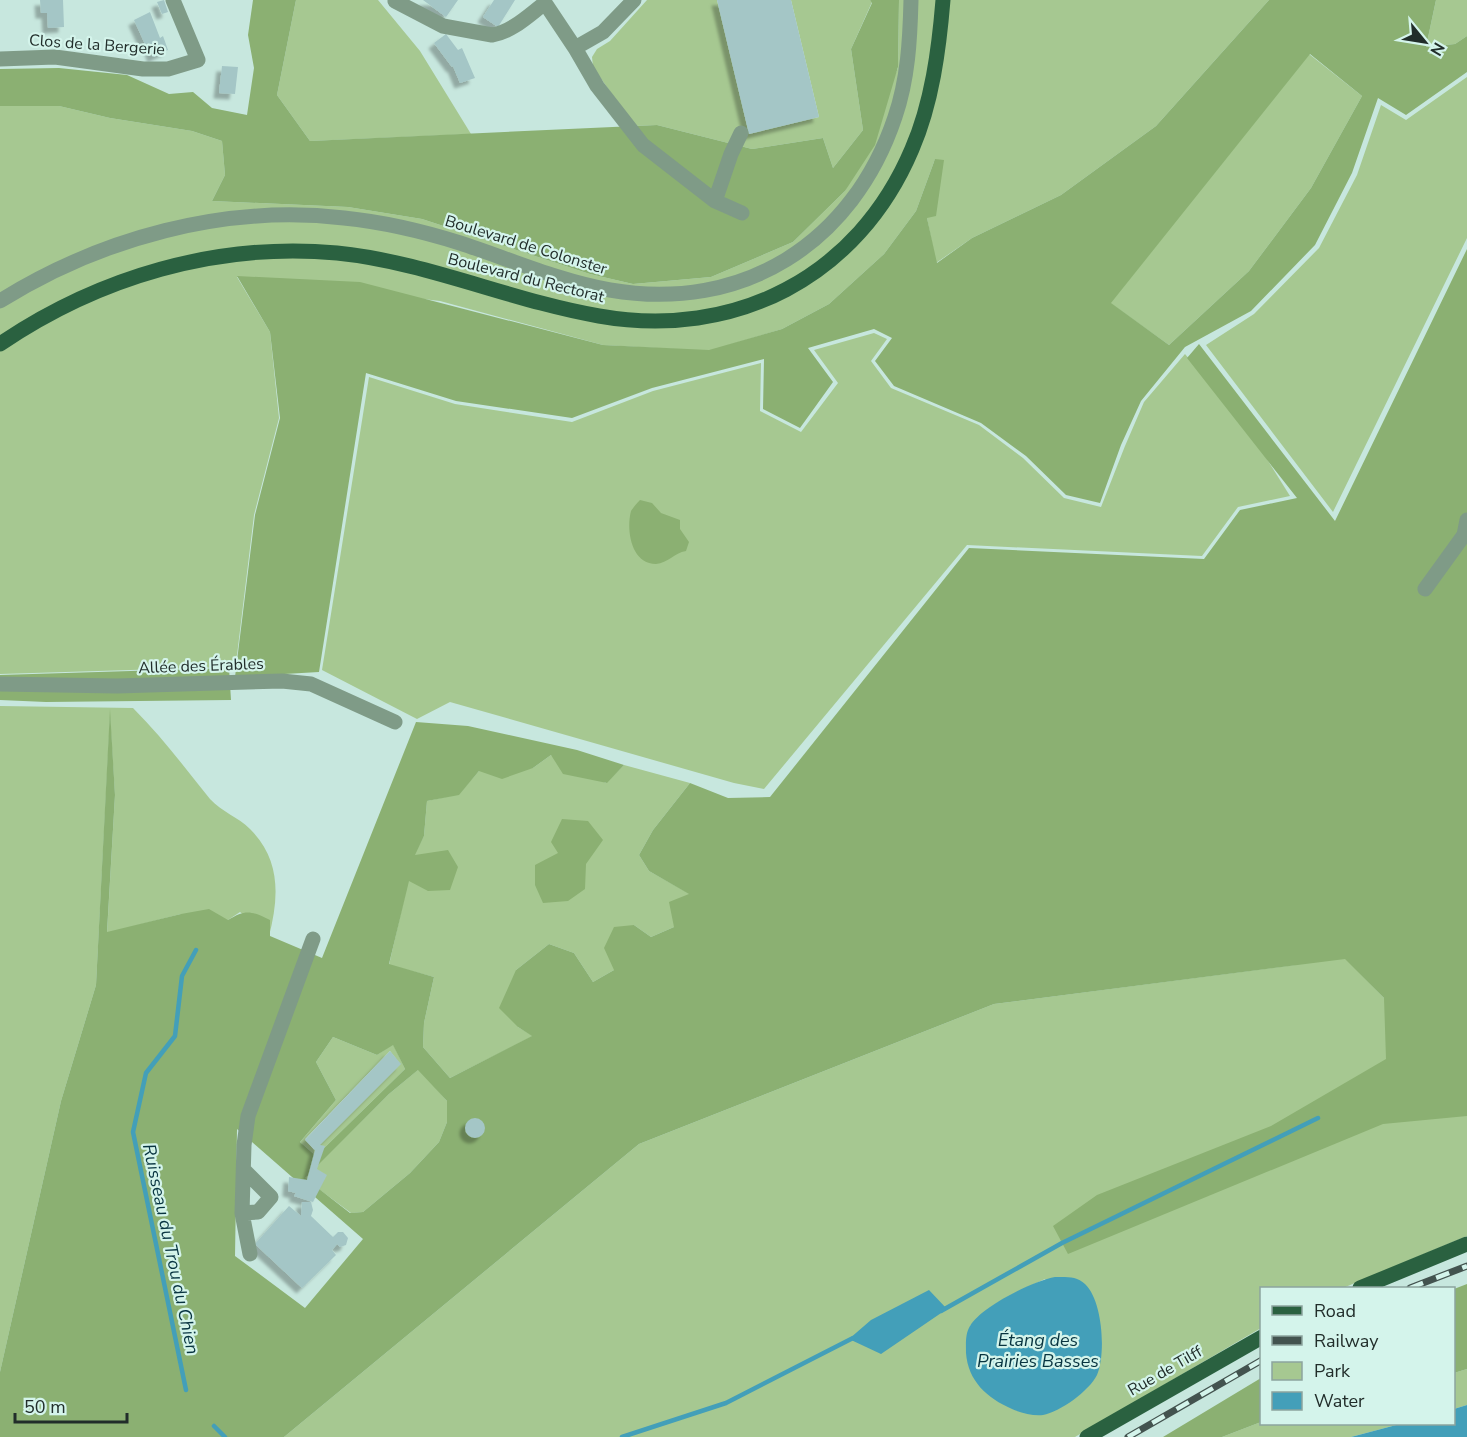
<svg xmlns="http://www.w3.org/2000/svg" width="1467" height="1437" font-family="'Nunito Sans',sans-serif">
<defs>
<filter id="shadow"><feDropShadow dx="-5.5" dy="5.5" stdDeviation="1.5" flood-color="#0004"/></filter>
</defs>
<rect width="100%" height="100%" fill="#c7e7de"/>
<path fill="#a6c891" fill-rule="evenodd" d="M 296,0 L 378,0 L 420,51 L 471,134 L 310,141 L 277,95 Z
M 647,0 L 717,0 L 749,134 L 819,117 L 791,0 L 870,0 L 872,2 L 851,49 L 863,130 L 833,168 L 823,138 L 752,149 L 657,125 L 634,126 L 593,67 L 592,57 L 597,49 L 610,41 Z
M 899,0 L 1269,0 L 1156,126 L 1061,195 L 972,238 L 936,263 L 927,218 L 935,159 L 916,211 L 884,254 L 829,304 L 782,329 L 709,351 L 603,345 L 440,301 L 237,277 L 270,332 L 279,418 L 254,515 L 237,655 L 229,667 L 0,674 L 0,106 L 59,106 L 110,118 L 192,131 L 222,141 L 225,175 L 212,201 L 348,207 L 422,219 L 590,274 L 633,284 L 711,277 L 793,242 L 845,191 L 898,68 Z
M 1436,0 L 1467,0 L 1467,36 L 1455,44 L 1426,47 Z
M 1309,54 L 1362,96 L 1311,188 L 1249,271 L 1169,345 L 1110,303 Z
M 1467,77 L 1467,238 L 1333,512 L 1206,345 L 1254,314 L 1319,248 L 1357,175 L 1381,105 L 1406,120 Z
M 874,333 L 887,339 L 871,361 L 891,388 L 979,425 L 1023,458 L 1064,498 L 1101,507 L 1125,446 L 1144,402 L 1185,354 L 1248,429 L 1290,496 L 1238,507 L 1202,556 L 967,545 L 764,789 L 734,783 L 450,702 L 417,719 L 322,670 L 369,377 L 455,404 L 572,422 L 653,391 L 761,363 L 760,411 L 801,432 L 838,383 L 814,350 Z
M 0,706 L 133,708 C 162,737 185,768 210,799 C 222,812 238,817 250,829 C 281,860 279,897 269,936 L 240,912 L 228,920 L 181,914 L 107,933 L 115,795 L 110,717 L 96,985 L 61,1101 L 0,1372 Z
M 551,755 L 606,783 L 624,765 L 690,783 L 653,830 L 639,855 L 649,871 L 690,894 L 674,927 L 651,937 L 634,925 L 614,970 L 593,982 L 574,953 L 549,944 L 516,970 L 518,1027 L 533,1036 L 450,1078 L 423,1047 L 424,1023 L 434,977 L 389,965 L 414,855 L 424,836 L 427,801 L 459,794 L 479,771 L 533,768 Z
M 1324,928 L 1346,959 L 1384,998 L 1467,1025 L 1467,1236 L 1343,1288 L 1262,1288 L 1261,1328 L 1075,1437 L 284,1437 L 639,1144 L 994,1004 L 1295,965 ZM 1045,1279 L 1100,1361 C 1095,1388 1076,1398 1054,1411 L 970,1326 C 990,1302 1018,1292 1045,1279 Z
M 333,1037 L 377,1055 L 393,1044 L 405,1069 L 316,1156 L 300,1142 L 336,1100 L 316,1062 ZM 390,1051 L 400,1064 L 314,1150 L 305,1139 Z
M 419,1069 L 447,1101 L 447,1122 L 439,1142 L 410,1173 L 363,1212 L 351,1213 L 304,1178 L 389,1094 Z
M 1467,1369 L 1467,1405 L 1454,1409 L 1454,1373 Z
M 1261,1422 L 1262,1424 L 1400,1424 L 1351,1437 L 1222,1437 Z"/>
<path fill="#8bb072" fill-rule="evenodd" d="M 253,0 L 296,0 L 277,95 L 310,141 L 657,125 L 752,149 L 823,138 L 833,168 L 863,130 L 851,49 L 872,3 L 870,0 L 899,0 L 898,67 L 875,145 L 845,191 L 793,242 L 711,277 L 633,284 L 590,274 L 422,219 L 348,207 L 212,201 L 225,175 L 222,141 L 192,131 L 110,118 L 59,106 L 0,106 L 0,69 L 59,68 L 127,75 L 169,94 L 193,92 L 212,108 L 247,115 L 254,68 L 248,35 Z
M 1269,0 L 1436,0 L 1426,47 L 1455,44 L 1467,36 L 1467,72 L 1406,115 L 1378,98 L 1352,173 L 1315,245 L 1251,311 L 1185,347 L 1141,401 L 1121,445 L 1100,503 L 1066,495 L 1026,456 L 981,423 L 894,386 L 875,361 L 892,338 L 874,329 L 808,348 L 833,382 L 800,428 L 763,409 L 764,359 L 652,388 L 572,418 L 456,401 L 366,373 L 319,672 L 235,677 L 255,515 L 280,418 L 270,332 L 237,276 L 360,282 L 603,345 L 709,350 L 782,329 L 829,304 L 884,254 L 916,211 L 935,159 L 944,160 L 936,216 L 927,218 L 937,263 L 972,238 L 1061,195 L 1156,126 ZM 1310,54 L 1362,96 L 1311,188 L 1249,271 L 1169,345 L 1111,303 Z
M 1467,249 L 1467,1116 L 1383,1124 L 1068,1254 L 1053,1226 L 1097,1195 L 1271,1126 L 1386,1059 L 1384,998 L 1345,959 L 994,1004 L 639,1144 L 284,1437 L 0,1437 L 0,1372 L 61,1101 L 96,985 L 110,709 L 115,795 L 107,932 L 181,914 L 209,909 L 228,920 C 246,909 251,911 270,920 L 270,936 L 322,958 L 416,722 L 468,726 L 577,750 L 624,765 L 607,783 L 563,774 L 551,755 L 533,768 L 502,779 L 479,771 L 459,795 L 427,801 L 424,836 L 415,855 L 448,850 L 458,867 L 450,890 L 428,891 L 409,881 L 389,964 L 434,977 L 424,1023 L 423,1047 L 450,1078 L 532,1036 L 518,1027 L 499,1008 L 516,970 L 549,944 L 574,953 L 593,982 L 614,970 L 604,948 L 614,927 L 634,925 L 651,937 L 674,927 L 669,902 L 689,894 L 649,871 L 639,855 L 653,830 L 690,783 L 728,798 L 770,797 L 969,548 L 1204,559 L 1240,510 L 1297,498 L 1187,358 L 1199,344 L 1335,521 ZM 333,1037 L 377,1055 L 393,1045 L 405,1069 L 316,1156 L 300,1142 L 336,1100 L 316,1062 ZM 418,1070 L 447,1101 L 447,1122 L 439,1142 L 410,1173 L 363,1212 L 350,1213 L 305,1178 L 389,1094 ZM 478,1119 L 484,1126 L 483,1133 L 478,1137 L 472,1137 L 466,1132 L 466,1125 L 471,1120 ZM 237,1129 L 363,1239 L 305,1308 L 235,1256 Z
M 640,500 L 652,503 L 661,513 L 680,520 L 680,529 L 689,542 L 686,551 C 674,553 668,563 656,564 C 631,564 626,530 631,511 C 633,508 637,503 640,500 Z
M 229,668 L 231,700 L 46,702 L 0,700 L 0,675 Z
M 562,819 L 588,821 L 603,840 L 586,864 L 585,889 L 568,901 L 543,903 L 535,885 L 535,865 L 558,853 L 551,842 Z
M 1467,1284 L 1467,1369 L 1454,1373 L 1454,1289 Z
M 1261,1378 L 1261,1422 L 1222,1437 L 1163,1437 Z"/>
<path fill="#439fb9" d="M 1055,1277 C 1066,1277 1077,1276 1085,1284 C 1103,1301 1106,1354 1097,1375 C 1089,1391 1060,1412 1043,1415 C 1033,1416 1021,1413 1012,1409 C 987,1398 968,1381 966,1353 C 966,1344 965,1334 970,1326 C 982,1306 1033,1281 1055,1277 Z
M 929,1290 L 947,1309 L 881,1354 L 849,1339 L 871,1320 Z
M 1467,1405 L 1467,1437 L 1351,1437 L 1400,1424 L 1454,1424 L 1454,1409 Z"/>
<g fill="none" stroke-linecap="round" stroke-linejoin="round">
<path stroke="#439fb9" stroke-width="4.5" d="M 941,1311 L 1062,1243 L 1318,1118
M 186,1390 L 133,1132 L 146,1073 L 175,1036 L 182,976 L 196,950
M 214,1426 L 225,1437
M 622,1437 L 726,1403 L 853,1338"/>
</g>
<path fill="#a4c6c6" filter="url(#shadow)" d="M 40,0 L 63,0 L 64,27 L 48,28 L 47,13 L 41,13 Z
M 164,0 L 168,12 L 162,14 L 157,2 Z
M 423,0 L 458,0 L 446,17 Z
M 494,0 L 515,0 L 498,27 L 483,17 Z
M 717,0 L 791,0 L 819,117 L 749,134 Z
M 150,12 L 160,38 L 163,36 L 168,50 L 153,57 L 148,43 L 145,44 L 134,20 Z
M 446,34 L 458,50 L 462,48 L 475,78 L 460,83 L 453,66 L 452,67 L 434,43 Z
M 222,66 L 238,67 L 235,94 L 219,93 Z
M 390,1051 L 401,1064 L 320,1145 L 325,1146 L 317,1169 L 327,1175 L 313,1202 L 294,1196 L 296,1193 L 288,1191 L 289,1177 L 307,1180 L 315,1150 L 305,1140 Z
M465 1128a10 10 0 1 1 20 0a10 10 0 1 1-20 0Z
M 302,1202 L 311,1202 L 313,1210 L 311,1216 L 333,1237 L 338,1232 L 343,1232 L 348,1238 L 346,1245 L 340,1247 L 337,1244 L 332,1250 L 336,1255 L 302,1288 L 255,1244 L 289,1206 L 301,1216 Z"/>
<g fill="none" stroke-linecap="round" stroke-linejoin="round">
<path stroke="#7f9b87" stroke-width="15" d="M 395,1 L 443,26 L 492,35 C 512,32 529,15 545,3 L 575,48 L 603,32 L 634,0
M 575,48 L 597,86 L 643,145 L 715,201 L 742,213
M 0,59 L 55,57 L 143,69 L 168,69 L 198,60 L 173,0
M 715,201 L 731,154 L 741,133
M 0,301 C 101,238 225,204 344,218 C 383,222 422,231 460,243 C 509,259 559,281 610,290 C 743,313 853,243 895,117 C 908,79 910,40 911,0
M 1425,589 L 1464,535 L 1467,520
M 0,684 L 117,686 L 282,681 L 311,684 L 395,722
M 242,1213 L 258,1212 L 271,1197 L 244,1170
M 250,1254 L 242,1213 L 244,1145 L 248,1116 L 313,939"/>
<path stroke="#2a6140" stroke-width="15" d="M 0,344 C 99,277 217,242 337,253 C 427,262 511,301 599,316 C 735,340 858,277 912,149 C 932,103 939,49 943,0
M 1360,1288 L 1467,1244
M 1087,1437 L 1262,1337"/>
<g stroke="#43534f" stroke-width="7">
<path id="rail" d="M 1410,1288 L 1467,1266
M 1128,1437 L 1262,1360"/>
</g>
<use href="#rail" stroke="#d4f4eb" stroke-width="4.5" stroke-dasharray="14" stroke-linecap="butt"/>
</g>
<g text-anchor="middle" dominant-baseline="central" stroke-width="4.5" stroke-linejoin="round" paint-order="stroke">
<g font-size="16" fill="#212d2a" stroke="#d4f4eb">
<text transform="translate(97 45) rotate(4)">Clos de la Bergerie</text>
<text transform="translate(526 245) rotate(17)">Boulevard de Colonster</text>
<text transform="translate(526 278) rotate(14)">Boulevard du Rectorat</text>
<text transform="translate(201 666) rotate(-2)">Allée des Érables</text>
<text transform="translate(1165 1371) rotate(-30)">Rue de Tilff</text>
</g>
<g font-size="18" font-style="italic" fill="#083440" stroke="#d4f4eb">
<text transform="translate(171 1249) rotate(78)">Ruisseau du Trou du Chien</text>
<text x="1038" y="1340">Étang des<tspan x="1038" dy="21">Prairies Basses</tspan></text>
</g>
</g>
<rect x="1260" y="1287" width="195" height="138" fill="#d4f4eb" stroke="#8ca49e" stroke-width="1.5"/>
<rect x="1272" y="1306" width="30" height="9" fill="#2a6140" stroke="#8ca49e" stroke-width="1.5"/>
<text x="1314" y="1317" font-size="18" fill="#212d2a">Road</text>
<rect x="1272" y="1336" width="30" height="9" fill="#43534f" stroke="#8ca49e" stroke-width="1.5"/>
<text x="1314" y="1347" font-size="18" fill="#212d2a">Railway</text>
<rect x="1272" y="1362" width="30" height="18" fill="#a6c891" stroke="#8ca49e" stroke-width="1.5"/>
<text x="1314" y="1377" font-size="18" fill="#212d2a">Park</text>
<rect x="1272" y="1392" width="30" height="18" fill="#439fb9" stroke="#8ca49e" stroke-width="1.5"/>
<text x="1314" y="1407" font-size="18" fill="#212d2a">Water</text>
<g transform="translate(1425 42) rotate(120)" stroke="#d4f4eb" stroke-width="4.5" paint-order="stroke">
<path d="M0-4.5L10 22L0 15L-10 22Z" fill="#212d2a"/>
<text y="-9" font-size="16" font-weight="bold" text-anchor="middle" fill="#212d2a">N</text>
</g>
<path d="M15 1413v9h112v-9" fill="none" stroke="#212d2a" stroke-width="3"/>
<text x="24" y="1413" font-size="18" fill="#212d2a" stroke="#d4f4eb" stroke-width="4.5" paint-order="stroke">50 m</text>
</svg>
